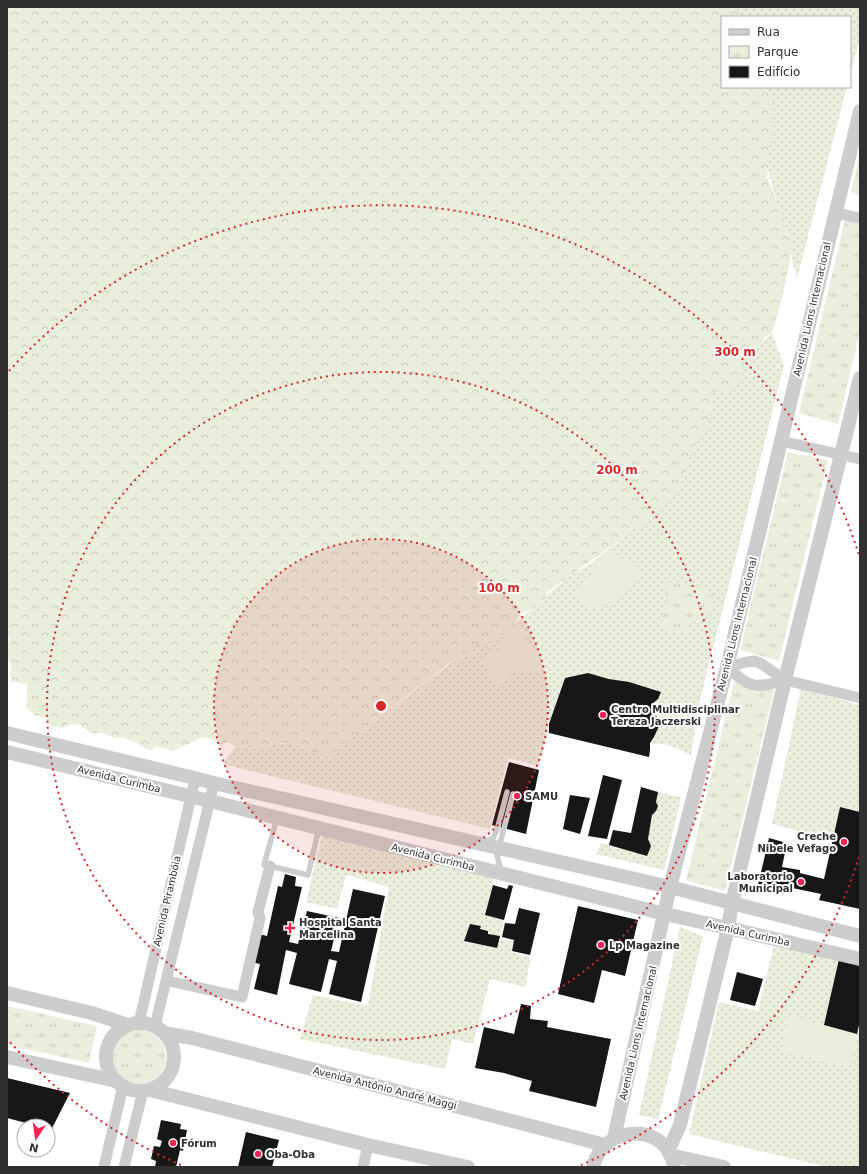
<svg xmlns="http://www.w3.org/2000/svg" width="867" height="1174" font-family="'DejaVu Sans',sans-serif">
<defs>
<pattern id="grass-dots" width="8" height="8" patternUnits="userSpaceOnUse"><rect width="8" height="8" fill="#e9eedd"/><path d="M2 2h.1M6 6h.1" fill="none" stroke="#c8ccbe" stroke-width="1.8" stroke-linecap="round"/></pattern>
<pattern id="forest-crowns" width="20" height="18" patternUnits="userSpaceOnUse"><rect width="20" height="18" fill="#e9eedd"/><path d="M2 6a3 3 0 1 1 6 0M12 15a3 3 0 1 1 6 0" fill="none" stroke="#c8ccbe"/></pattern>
<pattern id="park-tufts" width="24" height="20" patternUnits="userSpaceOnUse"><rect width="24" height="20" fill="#e9eedd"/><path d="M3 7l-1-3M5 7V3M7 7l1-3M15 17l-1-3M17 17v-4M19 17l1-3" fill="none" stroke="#c8ccbe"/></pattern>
</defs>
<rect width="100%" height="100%" fill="#fff"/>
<path fill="url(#grass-dots)" d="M 724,7 L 860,7 L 860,38 L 850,76 L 850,17 L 727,17 Z
M 746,87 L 847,87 L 797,278 Z
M 772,333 L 784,365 L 699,704 L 691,755 L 669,745 L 650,743 L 659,726 L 652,713 L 652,704 L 661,692 L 588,673 L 564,678 L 539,766 L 508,758 L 490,829 L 222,764 L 235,747 L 292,743 L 310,751 L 335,753 L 344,741 L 361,731 L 474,646 L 516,623 L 568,577 L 593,562 L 651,515 L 714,390 Z
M 801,689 L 860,705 L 860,811 L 840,807 L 832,839 L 772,824 Z
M 658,792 L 681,797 L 664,870 L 596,854 L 601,843 L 647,856 L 650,846 L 648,839 L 652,815 L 656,811 L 658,806 L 656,802 Z
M 322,835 L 493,878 L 493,885 L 485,915 L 504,920 L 500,936 L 488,934 L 488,931 L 480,929 L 481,926 L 470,924 L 464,941 L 497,948 L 499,939 L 513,942 L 511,952 L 531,958 L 525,987 L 490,979 L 473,1044 L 452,1039 L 445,1069 L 300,1039 L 313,995 L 368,1006 L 389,887 L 346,875 L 337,909 L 306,902 Z
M 680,927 L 703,936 L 658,1119 L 639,1115 Z
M 774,945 L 839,959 L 824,1025 L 789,1017 L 781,1051 L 849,1067 L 860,1017 L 860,1167 L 827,1167 L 689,1134 L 719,1002 L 758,1011 Z"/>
<path fill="url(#forest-crowns)" d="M 7,7 L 736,7 L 740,17 L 722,17 L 722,87 L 767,87 L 774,104 L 767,177 L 791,238 L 790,261 L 781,302 L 772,333 L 765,337 L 762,343 L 758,349 L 756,357 L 751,364 L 745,368 L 738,380 L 726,394 L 714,390 L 706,431 L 693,449 L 682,483 L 641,525 L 547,592 L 545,599 L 530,610 L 521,613 L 509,631 L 499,636 L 492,642 L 474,646 L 473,652 L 470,657 L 462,656 L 453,660 L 361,731 C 357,734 353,737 349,739 C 344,742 341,742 341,749 C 321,765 308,744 288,743 C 280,742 271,746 263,748 C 259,748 255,747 251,746 C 246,746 240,747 235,747 L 229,742 L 224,743 L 221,745 L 208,738 L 202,737 C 192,743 182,747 172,751 L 157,746 L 151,750 L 146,749 L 139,744 L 124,738 L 121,737 L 113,738 C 108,731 98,734 90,733 L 86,729 L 81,727 L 81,725 C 74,723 69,724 63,728 L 50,726 L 44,717 C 39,717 35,716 31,712 C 22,704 29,694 27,684 L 11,681 L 10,673 L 11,664 L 9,661 L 7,662 L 7,643 L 9,641 L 10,638 L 7,635 Z"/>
<path fill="url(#park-tufts)" d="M 860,153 L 860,195 L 851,192 Z
M 845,220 L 860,223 L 860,331 L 838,424 L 799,413 Z
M 788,452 L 828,460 L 779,661 L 740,650 Z
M 674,581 C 681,582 681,583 686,587 C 692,590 699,590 706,588 L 713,593 L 714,603 L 704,618 L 691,620 L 689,627 L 685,632 C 661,633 654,624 669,604 L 666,586 L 668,582 Z
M 734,682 L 774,690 L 725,891 L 686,880 Z
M 7,1006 L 97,1026 L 89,1063 L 7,1045 Z
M112 1057a27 27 0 1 1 54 0a27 27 0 1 1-54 0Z"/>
<path fill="#e9eedd" d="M 609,553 C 614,555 636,562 637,564 C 641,569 640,577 635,581 C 633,584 627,586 623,590 C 621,592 619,595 617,597 C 609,605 597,610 586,605 C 582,604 579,602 577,598 C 575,591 580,583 585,579 C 588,578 588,579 590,576 C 592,573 592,570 592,567 C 594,558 601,554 609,553 Z
M 517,624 L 524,636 L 528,648 L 538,650 L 542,668 L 528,672 L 514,672 L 509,679 L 500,685 L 489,674 L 484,664 L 489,654 L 500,651 L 505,630 Z
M 789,1016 L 857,1034 L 850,1067 L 781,1051 Z"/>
<path fill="#171717" d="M 588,673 L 609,679 L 629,682 L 661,692 L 658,699 L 652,704 L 651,708 L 652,713 L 657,717 L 659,726 L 654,737 L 650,743 L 650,750 L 649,757 L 549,733 L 549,724 L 565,678 Z
M 509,762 L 539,770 L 526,834 L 492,825 Z
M 603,775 L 622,780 L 607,839 L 588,836 Z
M 641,787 L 658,792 L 656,802 L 658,806 L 656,811 L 652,815 L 648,839 L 651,846 L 647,856 L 609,845 L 613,830 L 631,833 Z
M 570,795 L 590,798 L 580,834 L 563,829 Z
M 840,807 L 860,812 L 860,909 L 819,900 L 821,894 L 778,885 L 777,889 L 758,885 L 769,838 L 787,843 L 782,867 L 800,870 L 800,873 L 824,879 Z
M 285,874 L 296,877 L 295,886 L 302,887 L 289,942 L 298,944 L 307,911 L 339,918 L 331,951 L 339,952 L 353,889 L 385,896 L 361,1002 L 329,994 L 337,961 L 329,959 L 321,992 L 289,984 L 297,953 L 286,950 L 277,995 L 254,989 L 260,964 L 251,962 L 251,932 L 267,936 L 278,886 L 282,887 Z
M 493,885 L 507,889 L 509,885 L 513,886 L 504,920 L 485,915 Z
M 578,906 L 638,920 L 625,976 L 602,970 L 594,1003 L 558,994 Z
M 519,908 L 540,913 L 530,955 L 512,951 L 514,940 L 502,937 L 505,923 L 515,924 Z
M 470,924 L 481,926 L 480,929 L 488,931 L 488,934 L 500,936 L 497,948 L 464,941 Z
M 839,959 L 860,964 L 860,1020 L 857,1034 L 824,1025 Z
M 737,972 L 763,979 L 755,1006 L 730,1000 Z
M 521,1004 L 531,1006 L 530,1019 L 548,1021 L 547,1027 L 611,1039 L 596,1107 L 529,1091 L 532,1081 L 504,1073 L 475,1068 L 484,1027 L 514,1034 Z
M 7,1078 L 70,1093 L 48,1136 L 48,1126 L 25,1126 L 26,1123 L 7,1118 Z
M 161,1120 L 181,1124 L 180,1129 L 187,1130 L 183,1151 L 180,1150 L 176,1167 L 155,1167 L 156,1161 L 151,1159 L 154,1146 L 160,1147 L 162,1141 L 157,1139 Z
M 246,1132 L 279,1140 L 272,1167 L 238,1167 Z"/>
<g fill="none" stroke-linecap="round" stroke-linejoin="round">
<path stroke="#cdcdcd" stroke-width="5.5" d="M 277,818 L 264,865 L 270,866 L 308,875 L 319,828
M 484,842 L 493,838 L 497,830 L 507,792
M 504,872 L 500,867 L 497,855 L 513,794"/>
<path stroke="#cdcdcd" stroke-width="11" d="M 835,213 L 860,218
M 781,441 L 860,459
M 785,680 C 754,689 751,688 727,667 L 747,662 L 754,661 L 760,663 L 785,680 L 860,698
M 173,982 L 242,997 L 260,918 L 258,912 L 270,866
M 139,1023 L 195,779
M 155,1026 L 214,783
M 104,1167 L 123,1086
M 124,1167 L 143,1091
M 363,1167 L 368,1145"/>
<path stroke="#cdcdcd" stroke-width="14" d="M 7,733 L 182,775 L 214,783 L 670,887 L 860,936
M 7,752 L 210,801 L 665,914 L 728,928 L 860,959
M 7,993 L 92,1013 L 128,1025
M106 1057a34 34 0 1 1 68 0a34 34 0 1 1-68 0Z
M 164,1033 L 192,1038 L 605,1145
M 7,1057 L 116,1081
M 150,1090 L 368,1145 L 468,1167
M 614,1138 L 670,887 L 727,667 L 860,111
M 668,1151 L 680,1125 L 728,928 L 732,903 L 785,680 L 860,378
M 670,1155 L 724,1167
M 593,1167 C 603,1123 668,1122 674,1167"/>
</g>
<circle cx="381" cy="706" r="167" fill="#d62828" fill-opacity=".12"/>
<g fill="none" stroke="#d62828" stroke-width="2" stroke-dasharray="2 4">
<circle cx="381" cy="706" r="167"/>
<circle cx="381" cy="706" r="334"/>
<path d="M859 857A501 501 0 0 1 581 1165M181 1165A501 501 0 0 1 9 1041M9 371A501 501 0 0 1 859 555"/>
</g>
<g fill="#f52457" stroke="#fff" stroke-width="1.5">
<circle cx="603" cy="715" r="4"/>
<circle cx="517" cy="796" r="4"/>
<circle cx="844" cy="842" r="4"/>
<circle cx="801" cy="882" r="4"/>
<path d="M288 922h4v4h4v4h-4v4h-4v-4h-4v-4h4z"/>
<circle cx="601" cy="945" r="4"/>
<circle cx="173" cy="1143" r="4"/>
<circle cx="258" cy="1154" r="4"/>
</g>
<g text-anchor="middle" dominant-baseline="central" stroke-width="4" stroke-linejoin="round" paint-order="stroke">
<g font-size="10" fill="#303030" stroke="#fff">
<text transform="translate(812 309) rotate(-77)">Avenida Lions Internacional</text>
<text transform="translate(737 624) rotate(-76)">Avenida Lions Internacional</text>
<text transform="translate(119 779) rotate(14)">Avenida Curimba</text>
<text transform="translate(433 857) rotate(14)">Avenida Curimba</text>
<text transform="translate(167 901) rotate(-77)">Avenida Pirambóia</text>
<text transform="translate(748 933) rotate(13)">Avenida Curimba</text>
<text transform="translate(638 1033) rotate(-77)">Avenida Lions Internacional</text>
<text transform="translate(385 1088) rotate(14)">Avenida Antônio André Maggi</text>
</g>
<g font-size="10" font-weight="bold" fill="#303030" stroke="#fff" text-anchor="start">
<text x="611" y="709">Centro Multidisciplinar<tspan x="611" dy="12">Tereza Jaczerski</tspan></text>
<text x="525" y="796">SAMU</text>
<text x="836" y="836" text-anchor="end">Creche<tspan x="836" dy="12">Nibele Vefago</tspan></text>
<text x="793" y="876" text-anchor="end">Laboratorio<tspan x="793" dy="12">Municipal</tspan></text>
<text x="299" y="922">Hospital Santa<tspan x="299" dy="12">Marcelina</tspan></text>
<text x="609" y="945">Lp Magazine</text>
<text x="181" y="1143">Fórum</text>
<text x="266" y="1154">Oba-Oba</text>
</g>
</g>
<circle cx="381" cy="706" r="6" fill="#d62828" stroke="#fff" stroke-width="2"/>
<g font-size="12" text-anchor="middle" font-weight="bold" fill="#d62828" stroke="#fff" stroke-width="4" stroke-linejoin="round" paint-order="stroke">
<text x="735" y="356">300 m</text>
<text x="617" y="474">200 m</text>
<text x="499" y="592">100 m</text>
</g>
<rect width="867" height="1174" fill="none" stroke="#303030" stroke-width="16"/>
<rect x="721" y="16" width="130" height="72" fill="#ffffff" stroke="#acacac"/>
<rect x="729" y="29" width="20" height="6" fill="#cdcdcd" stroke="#acacac"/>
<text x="757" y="36" font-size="12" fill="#303030">Rua</text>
<rect x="729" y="46" width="20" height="12" fill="url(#park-tufts)" stroke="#acacac"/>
<text x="757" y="56" font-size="12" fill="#303030">Parque</text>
<rect x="729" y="66" width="20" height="12" fill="#171717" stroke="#acacac"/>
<text x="757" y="76" font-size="12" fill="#303030">Edifício</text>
<g transform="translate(36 1138) rotate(193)"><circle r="19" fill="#ffffff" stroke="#acacac"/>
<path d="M0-3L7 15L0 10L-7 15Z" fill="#f52457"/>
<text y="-6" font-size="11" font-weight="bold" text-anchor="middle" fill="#303030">N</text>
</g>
</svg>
